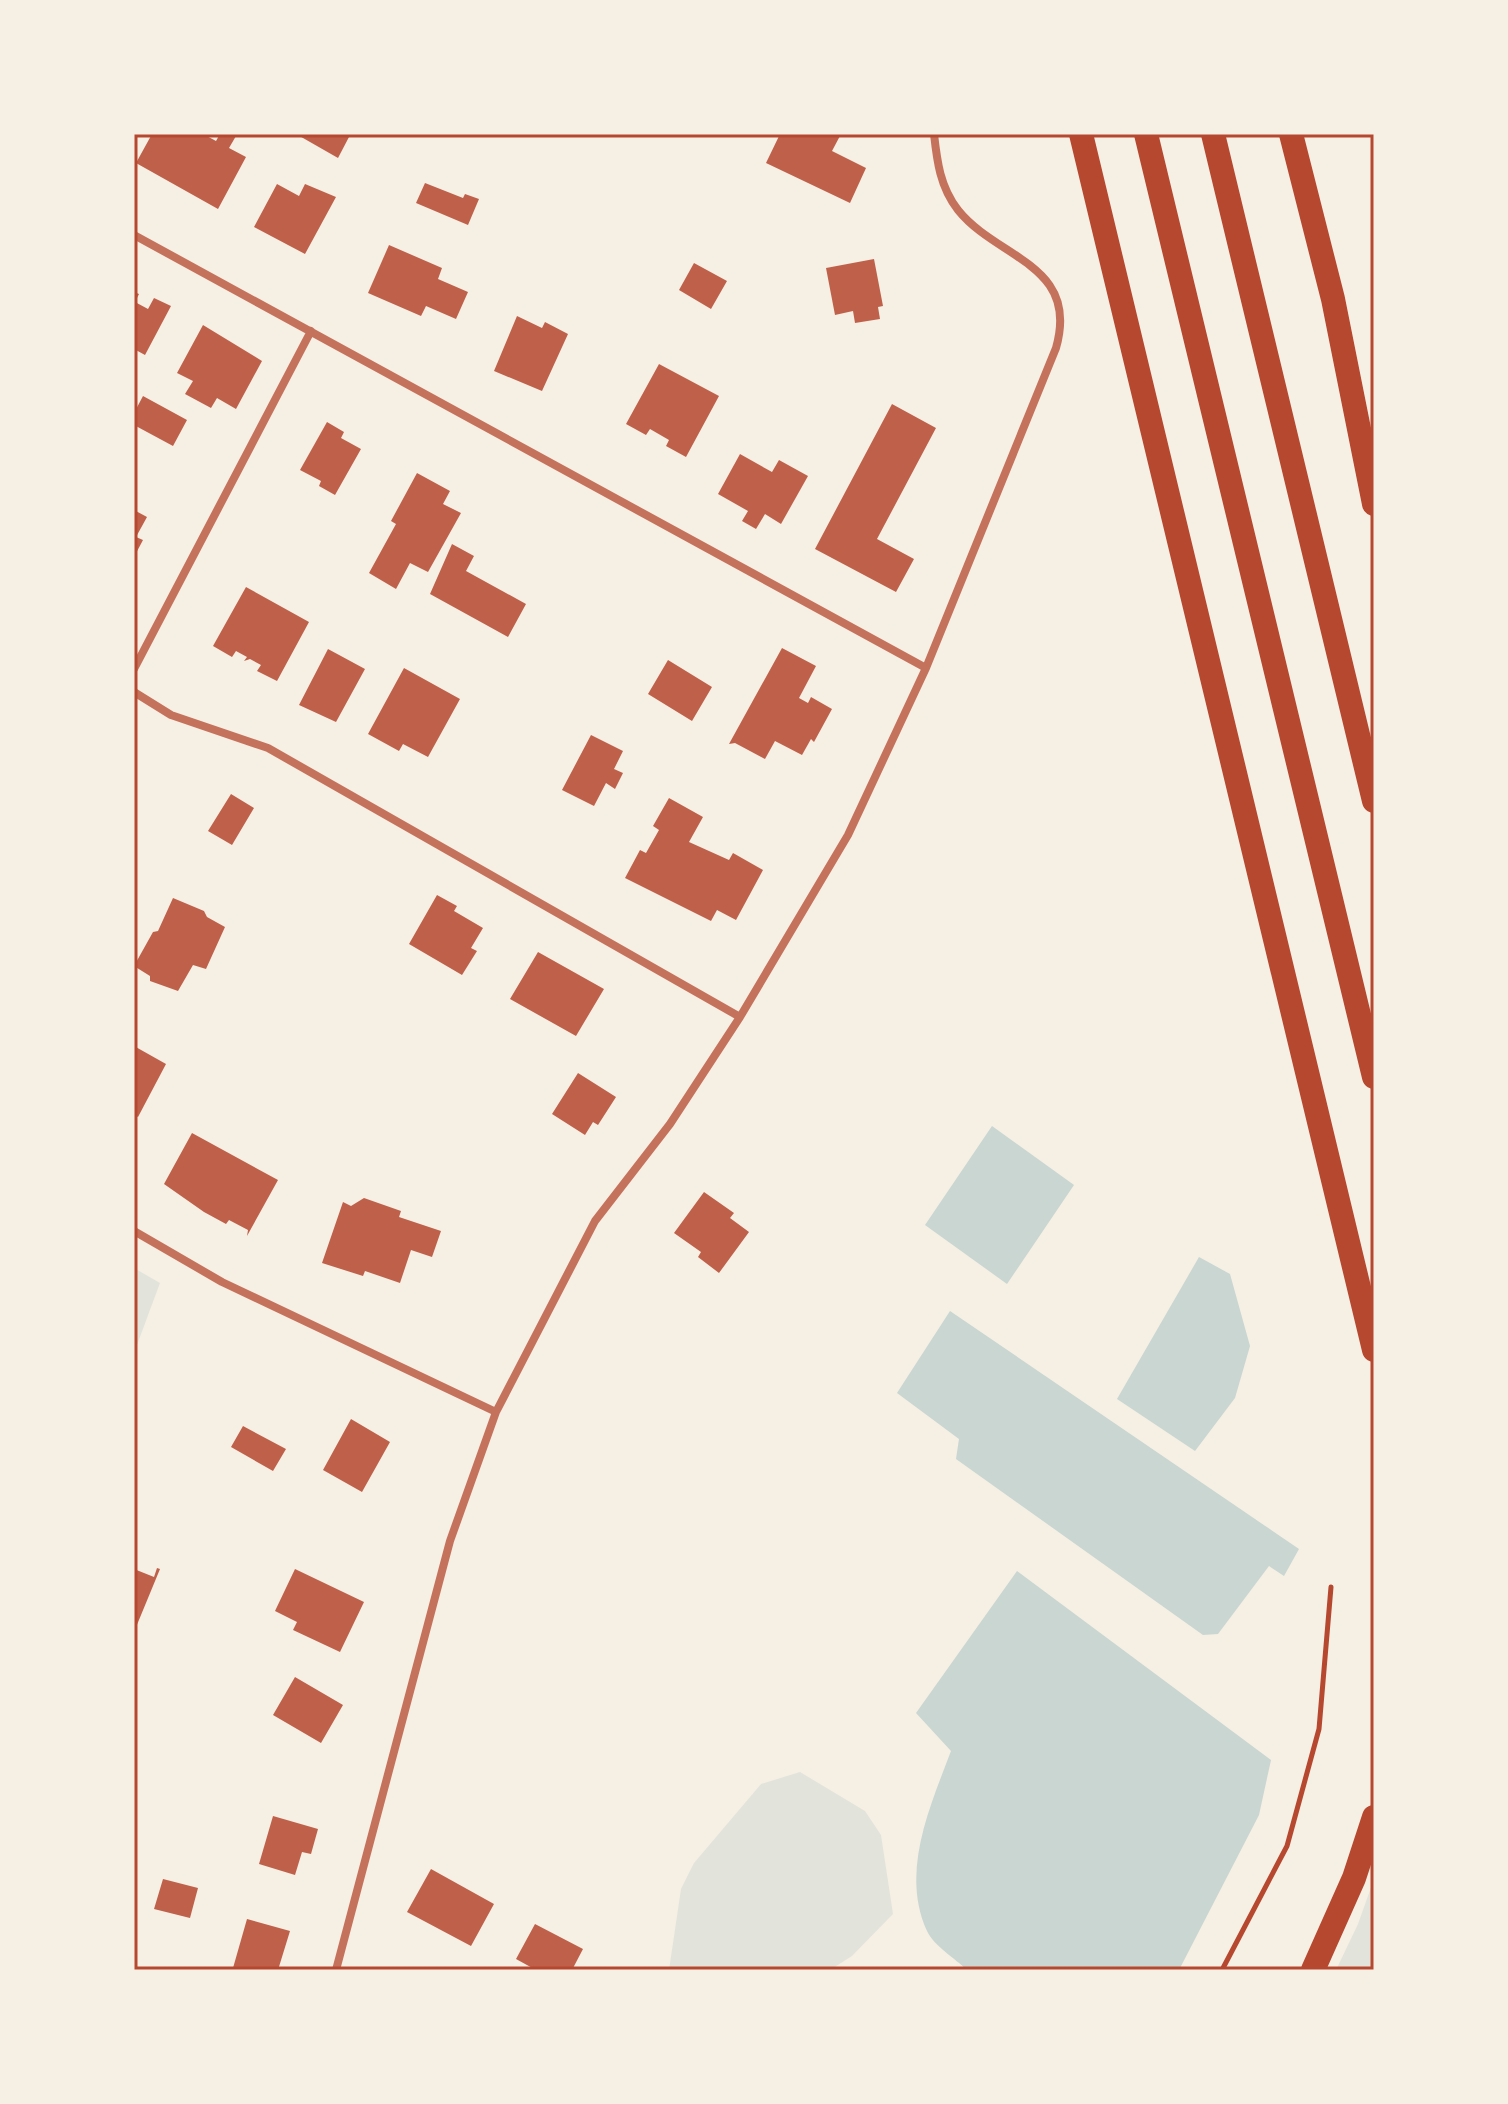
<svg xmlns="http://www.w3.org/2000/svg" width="1508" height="2104" font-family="Quicksand,sans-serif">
<rect width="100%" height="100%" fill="#f6efe4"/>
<path fill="#e2e4dc" d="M 134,1268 L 160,1283 L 134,1353 Z
M 800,1772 L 865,1811 L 881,1835 L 893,1914 L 852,1956 L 830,1970 L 669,1970 L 681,1889 L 694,1863 L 761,1784 Z
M 1374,1879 L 1374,1970 L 1336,1970 L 1358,1924 Z"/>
<path fill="#c9d6d2" d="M 992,1126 L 1074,1185 L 1007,1284 L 925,1225 Z
M 1199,1257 L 1230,1274 L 1250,1346 L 1235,1398 L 1195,1451 L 1117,1399 Z
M 950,1311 L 1299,1549 L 1284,1576 L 1269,1566 L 1218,1634 L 1203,1635 L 956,1459 L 959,1439 L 897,1393 Z
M 1017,1571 L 1271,1760 L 1259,1815 L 1179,1970 L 967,1970 C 956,1959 934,1946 927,1931 C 900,1872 930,1807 951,1751 L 916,1713 Z"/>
<path fill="#bf614a" d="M 152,134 L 203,134 L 216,141 L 220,134 L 236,136 L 229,148 L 246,157 L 218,209 L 136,163 Z
M 296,134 L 344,134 L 349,137 L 338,158 Z
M 780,134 L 841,134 L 832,151 L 866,168 L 850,203 L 766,163 Z
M 425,183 L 463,198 L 465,194 L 479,199 L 468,225 L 416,203 Z
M 277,184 L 299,196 L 305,184 L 336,197 L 305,254 L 254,227 Z
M 389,245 L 442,268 L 438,279 L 468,292 L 456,319 L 426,306 L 421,316 L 368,293 Z
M 874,259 L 883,306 L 878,307 L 880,319 L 855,323 L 853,311 L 835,315 L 826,268 Z
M 694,263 L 727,281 L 711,309 L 679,290 Z
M 134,292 L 139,294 L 135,302 L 148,309 L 154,298 L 171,306 L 145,355 L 134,349 Z
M 517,316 L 542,328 L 545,322 L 568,334 L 542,391 L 494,371 Z
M 203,325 L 262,361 L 236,409 L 217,398 L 211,408 L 185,394 L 193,381 L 177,373 Z
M 659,364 L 719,396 L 686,457 L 666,446 L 669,440 L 650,429 L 646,435 L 626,424 Z
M 143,396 L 187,420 L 173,446 L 134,425 L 134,413 Z
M 892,404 L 936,428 L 877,539 L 914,559 L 896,592 L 815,549 Z
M 327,422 L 344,432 L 341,438 L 361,449 L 335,495 L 319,486 L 321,481 L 300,470 Z
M 740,454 L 772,472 L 779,460 L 808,476 L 781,524 L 765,514 L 756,529 L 742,521 L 748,511 L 718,494 Z
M 417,473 L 450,491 L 443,504 L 461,513 L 428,572 L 410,563 L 396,589 L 369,573 L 396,524 L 391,521 Z
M 134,510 L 147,517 L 136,537 L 143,540 L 134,557 Z
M 452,544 L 474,556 L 466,571 L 526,604 L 508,637 L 430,594 Z
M 246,587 L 309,622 L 277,681 L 257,671 L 261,665 L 250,659 L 244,661 L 247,657 L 236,651 L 232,657 L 213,646 Z
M 782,648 L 816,666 L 799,698 L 808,703 L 811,697 L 832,709 L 814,742 L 811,739 L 802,755 L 775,741 L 765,759 L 735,743 L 729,744 Z
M 328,649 L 365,669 L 336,722 L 299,705 Z
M 668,660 L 712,687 L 692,721 L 648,694 Z
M 404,668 L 460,699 L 428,757 L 403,744 L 399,751 L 368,734 Z
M 591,735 L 623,751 L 614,769 L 623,773 L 615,789 L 606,783 L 594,806 L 562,790 Z
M 231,794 L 254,808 L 232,845 L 208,831 Z
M 669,798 L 703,817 L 689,842 L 729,860 L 733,853 L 763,870 L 736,920 L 717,910 L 711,921 L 625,878 L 640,850 L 646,853 L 659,830 L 653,826 Z
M 437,895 L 457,906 L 454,911 L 483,928 L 471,948 L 477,951 L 462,975 L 409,944 Z
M 173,898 L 204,911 L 207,917 L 225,927 L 206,969 L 193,965 L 178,991 L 150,981 L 150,976 L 134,966 L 153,932 L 158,931 Z
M 538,952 L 604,989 L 576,1036 L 510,999 Z
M 134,1046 L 166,1064 L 138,1117 L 134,1115 Z
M 578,1073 L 616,1097 L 598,1125 L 593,1122 L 585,1135 L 552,1114 Z
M 192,1133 L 278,1180 L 247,1236 L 248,1230 L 229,1220 L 226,1224 L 204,1212 L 164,1184 Z
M 704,1192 L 734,1213 L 730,1218 L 749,1232 L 719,1273 L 698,1257 L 701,1252 L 674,1233 Z
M 364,1198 L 401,1211 L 399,1217 L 441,1231 L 432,1257 L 411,1250 L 400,1283 L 365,1271 L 363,1276 L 322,1263 L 343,1202 L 351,1206 Z
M 351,1419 L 390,1442 L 362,1492 L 323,1470 Z
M 243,1426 L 286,1449 L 273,1471 L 231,1447 Z
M 157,1568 L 160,1569 L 134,1632 L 134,1569 L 154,1577 Z
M 295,1569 L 364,1602 L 340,1652 L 293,1630 L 297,1622 L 275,1611 Z
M 295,1677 L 343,1705 L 321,1743 L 273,1715 Z
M 273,1816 L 318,1829 L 311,1854 L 302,1852 L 295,1875 L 259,1864 Z
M 431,1869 L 494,1904 L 471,1946 L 407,1912 Z
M 163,1879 L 198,1888 L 190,1918 L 154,1909 Z
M 247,1919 L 290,1931 L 278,1970 L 233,1968 Z
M 535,1924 L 583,1949 L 572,1970 L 536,1970 L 516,1959 Z"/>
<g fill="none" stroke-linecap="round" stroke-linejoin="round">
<path stroke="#b5482f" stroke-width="5" d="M 1222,1970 L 1287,1846 L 1319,1729 L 1331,1587"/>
<path stroke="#c5725c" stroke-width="8" d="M 134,235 L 926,668
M 134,669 L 311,331
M 134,692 L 171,715 L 268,748 L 740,1017
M 134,1231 L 222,1282 L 496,1412
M 336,1970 L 450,1541 L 496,1412 L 595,1221 L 670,1124 L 740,1017 L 848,835 L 926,668 L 1056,348 C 1080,264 997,259 958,210 C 940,187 937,161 934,134"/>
<path stroke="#b5482f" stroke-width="24" d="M 1081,134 L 1374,1350
M 1146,134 L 1374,1077
M 1213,134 L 1374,801
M 1291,134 L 1333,299 L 1374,504
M 1313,1970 L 1354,1878 L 1374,1817"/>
</g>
<rect width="1508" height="2104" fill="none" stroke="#f6efe4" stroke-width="272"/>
<rect x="136" y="136" width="1236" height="1832" fill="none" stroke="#b5482f" stroke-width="3"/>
</svg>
